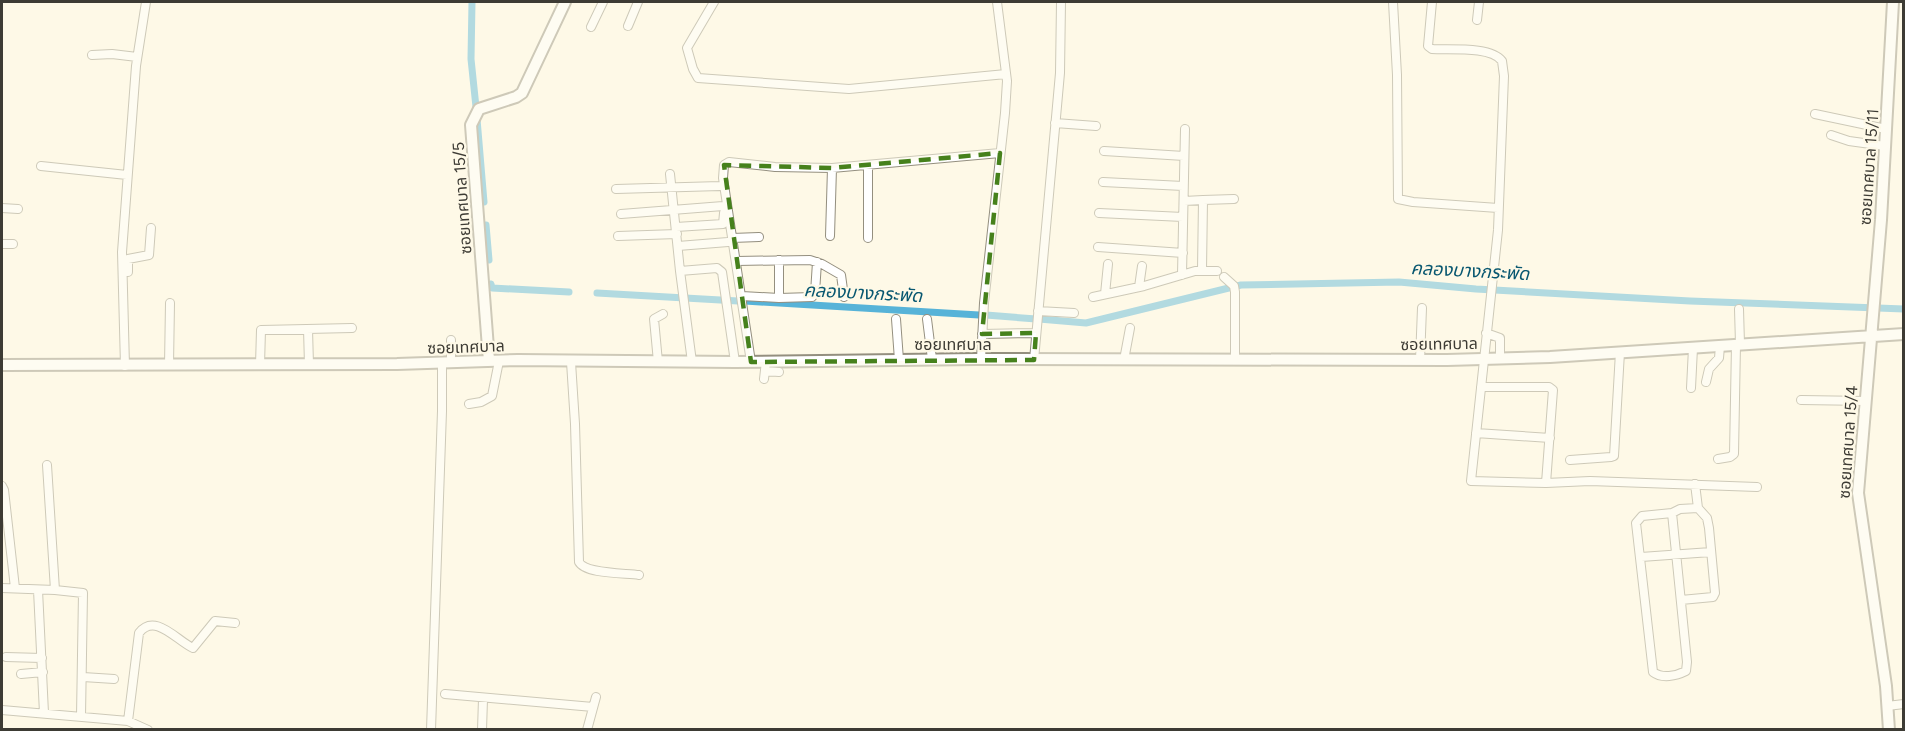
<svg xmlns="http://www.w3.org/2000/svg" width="1905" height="731" font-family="Figtree,'Noto Sans Thai',sans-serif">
<rect width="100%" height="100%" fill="#fef9e7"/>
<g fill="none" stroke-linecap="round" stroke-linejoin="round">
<path stroke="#57b3d8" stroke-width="7" d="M 472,2 L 471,59 L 476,107
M 477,119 L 484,202
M 486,225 L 489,260
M 491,284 L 492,288 L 569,292
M 597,293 L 738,301
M 745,301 L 979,315
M 986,315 L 1036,319
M 1039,319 L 1086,323 L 1241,285 L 1399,282 L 1476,289 L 1690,301 L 1904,309"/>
<g stroke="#948f7f" stroke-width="10">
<path id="street" d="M 714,2 L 687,48 L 693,69 L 698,78 L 849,89 L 1006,74
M 1393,2 L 1397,75 L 1398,199 L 1413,202 L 1498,208
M 1432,2 L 1428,46 L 1432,49 C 1450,50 1491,46 1502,61 L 1504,76 L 1498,230 L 1471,481 L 1546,483 L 1590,481 L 1757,487
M 1477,20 L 1479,2
M 628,26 L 638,2
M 591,27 L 603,2
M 92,55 L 112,54 L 137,57
M 1815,114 L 1886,129
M 1055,123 L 1096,126
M 1831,135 L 1849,141 L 1885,146
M 1104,151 L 1184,156
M 41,166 L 127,175
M 670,174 L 680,271 L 692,362
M 1103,182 L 1183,186
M 616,189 L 720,186
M 1203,200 L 1234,199
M 1184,201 L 1203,200 L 1202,270
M 2,208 L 18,209
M 1099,213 L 1183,217
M 621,214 L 723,206
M 676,227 L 723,224 L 724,213
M 618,236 L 677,234
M 830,236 L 832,168
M 732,238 L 759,237
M 868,238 L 868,166
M 2,244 L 13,244
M 678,246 L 728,242
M 1098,247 L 1183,253
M 736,261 L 810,260 L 822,264 L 841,275 L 844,297
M 680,271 L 717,268 L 722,272 L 735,362
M 128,272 L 128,259 L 149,255 L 151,228
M 1182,275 L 1185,129
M 1224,277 L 1234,286 L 1235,292 L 1235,359
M 1139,287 L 1142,266
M 1105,294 L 1108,264
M 742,296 L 779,298 L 812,297 L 815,293 L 817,262
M 1093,297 L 1144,286 L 1195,271 L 1217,271
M 779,298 L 779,260
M 1739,309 L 1740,344
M 1038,311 L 1074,313
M 896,319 L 899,360
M 927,319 L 932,359
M 308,329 L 309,365
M 1486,333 L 1500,338 L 1500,358
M 982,334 L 1036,333
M 981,359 L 984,303 L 1005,113 L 1007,81 L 997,2
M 1034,360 L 1060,73 L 1061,2
M 1124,360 L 1130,328
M 1420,360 L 1422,308
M 571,362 L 575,424 L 579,562 C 585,574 625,573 639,575
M 658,362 L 654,319 L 663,314
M 751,362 L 723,178 L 724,165 L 729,162 L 775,167 L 832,168 L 1000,153
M 451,363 L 451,340
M 169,365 L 170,303
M 260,365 L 261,330 L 352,328
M 125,366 L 122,252 L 136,66 L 146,2
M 765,371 L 779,372
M 764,379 L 766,361
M 1706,382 L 1709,369 L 1719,358 L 1720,346
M 1481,387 L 1549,387 L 1553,390 L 1546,483
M 1691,388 L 1693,348
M 1801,400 L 1866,401
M 469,404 L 481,402 L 492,396 L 499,361
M 1476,433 L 1550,438
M 1718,459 L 1730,457 L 1734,454 L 1736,344
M 1570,460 L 1611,457 L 1614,456 L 1620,352
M 47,465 L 55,590
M 2,486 L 4,490 L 15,588
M 1672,513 L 1642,516 L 1636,523 L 1653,672 C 1662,679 1676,676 1686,671 L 1687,662 L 1672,513 L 1680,509 L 1698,508
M 1641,557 L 1711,552
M 2,588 L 55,590 L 83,593 L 81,716
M 38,590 L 44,713
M 1681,600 L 1713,597 L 1715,593 L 1709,528 L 1707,518 L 1698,508 L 1695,484
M 6,657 L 42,658
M 21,674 L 43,672
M 83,677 L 114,679
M 445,694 L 593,707
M 1887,706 L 1904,704
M 2,710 L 128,721 L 148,730
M 128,721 L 139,633 C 155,612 177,641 193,648 L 215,621 L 235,623
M 431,730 L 442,411 L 442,363
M 482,730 L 483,699
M 587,730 L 596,697"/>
</g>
<g stroke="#948f7f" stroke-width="14">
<path id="secondary" d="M 489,361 L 471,125 L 479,109 L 516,97 L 522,93 L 565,2
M 2,365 L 397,364 L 518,360 L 735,362 L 976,359 L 1447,360 L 1550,357 L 1904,334
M 1889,730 L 1886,686 L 1858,493 L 1881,220 L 1893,2"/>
</g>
<use href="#street" stroke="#fff" stroke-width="8"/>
<use href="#secondary" stroke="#fff" stroke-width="10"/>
</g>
<path d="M0 0H1905V731H0ZM 1000,153 L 982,334 L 1036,333 L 1034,360 L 751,362 L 724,165 L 832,168 Z" fill="#fef9e7" fill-opacity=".55" fill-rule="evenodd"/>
<path fill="none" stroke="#46811c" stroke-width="4.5" stroke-dasharray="12 8" stroke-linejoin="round" d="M 1000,153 L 982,334 L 1036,333 L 1034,360 L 751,362 L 724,165 L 832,168 Z"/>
<g text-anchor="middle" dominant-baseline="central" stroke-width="4.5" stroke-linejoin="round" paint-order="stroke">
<g font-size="16" fill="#3d3b34" stroke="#fef9e7">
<text transform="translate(1869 167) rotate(-86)">ซอยเทศบาล 15/11</text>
<text transform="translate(462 198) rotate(-94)">ซอยเทศบาล 15/5</text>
<text x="953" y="344">ซอยเทศบาล</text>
<text transform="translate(1439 344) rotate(-1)">ซอยเทศบาล</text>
<text transform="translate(466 347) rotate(-2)">ซอยเทศบาล</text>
<text transform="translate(1848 442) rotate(-86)">ซอยเทศบาล 15/4</text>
</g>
<g font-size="18" font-style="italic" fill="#085770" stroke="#fef9e7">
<text transform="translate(1470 271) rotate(3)">คลองบางกระพัด</text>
<text transform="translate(863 293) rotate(3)">คลองบางกระพัด</text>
</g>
</g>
<rect width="1905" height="731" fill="none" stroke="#3d3b34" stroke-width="6"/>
</svg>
